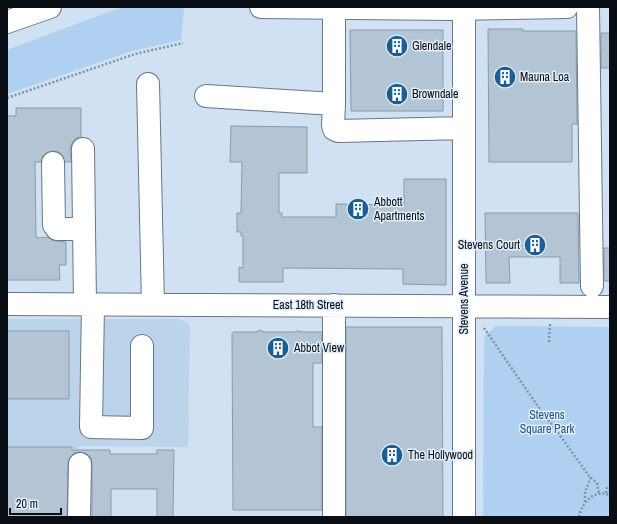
<svg xmlns="http://www.w3.org/2000/svg" width="617" height="524" font-family="'Archivo Narrow',sans-serif">
<rect width="100%" height="100%" fill="#cfe1f2"/>
<path fill="#bcd4ea" d="M 7,319 L 179,319 L 187,322 L 190,327 L 188,447 L 78,446 L 78,517 L 7,517 Z"/>
<path fill="#afd0f0" d="M 126,7 L 184,7 L 181,40 L 132,51 L 7,94 L 7,50 L 114,10 Z
M 496,326 L 610,327 L 610,517 L 483,517 L 484,344 L 485,336 Z"/>
<path fill="#b3c4d4" stroke="#8a9baa" d="M 488,29 L 523,29 L 523,31 L 576,31 L 577,124 L 572,124 L 572,162 L 489,162 Z
M 350,30 L 443,30 L 443,111 L 351,111 Z
M 601,33 L 610,33 L 610,68 L 601,68 Z
M 16,108 L 81,108 L 81,137 L 76,138 L 72,143 L 70,149 L 71,162 L 65,162 L 63,156 L 59,152 L 53,151 L 46,153 L 42,157 L 41,162 L 35,162 L 36,238 L 48,237 L 52,240 L 57,241 L 66,242 L 66,265 L 59,265 L 60,280 L 7,280 L 7,116 L 16,116 Z
M 231,126 L 307,127 L 307,173 L 279,173 L 279,213 L 282,213 L 282,217 L 336,217 L 336,204 L 404,205 L 404,179 L 446,179 L 446,285 L 403,284 L 403,269 L 283,268 L 283,282 L 239,282 L 239,267 L 243,268 L 243,236 L 241,236 L 241,232 L 237,232 L 237,213 L 241,213 L 242,162 L 230,162 Z
M 485,213 L 578,213 L 579,283 L 560,283 L 560,257 L 509,257 L 510,283 L 486,283 Z
M 604,248 L 610,248 L 610,281 L 604,281 Z
M 346,327 L 442,327 L 443,517 L 346,517 Z
M 260,330 L 264,332 L 294,332 L 297,331 L 303,332 L 322,332 L 322,363 L 313,363 L 313,427 L 322,427 L 322,510 L 233,510 L 232,333 L 234,332 L 256,332 Z
M 7,331 L 69,331 L 69,399 L 7,399 Z
M 7,447 L 72,447 L 72,450 L 110,450 L 110,454 L 157,454 L 157,450 L 174,450 L 173,517 L 157,517 L 157,489 L 111,489 L 111,517 L 92,517 L 92,464 L 91,458 L 87,454 L 80,452 L 74,453 L 70,457 L 68,463 L 67,517 L 7,517 Z"/>
<g fill="none" stroke-linecap="round" stroke-linejoin="round">
<g stroke="#687786" stroke-width="24">
<path id="minor" d="M 261,7 L 450,9 L 567,7
M 588,7 L 592,286
M 334,8 L 334,104 L 333,125 L 334,129 L 338,131 L 464,128
M 464,9 L 464,517
M 148,84 L 153,304
M 206,96 L 334,104
M 83,149 L 85,304
M 53,163 L 54,225 L 57,229 L 84,229
M 7,304 L 610,307
M 93,304 L 91,427 L 142,428 L 142,346
M 79,517 L 80,464
M 334,517 L 334,305"/>
</g>
<g stroke="#687786" stroke-width="24">
<path id="highway" d="M 7,22 L 50,7"/>
</g>
<path stroke="#85929f" stroke-width="2.5" stroke-dasharray="2 2" stroke-linecap="butt" d="M 7,98 L 135,54 L 183,43
M 484,328 L 546,418 L 554,427 L 589,476 L 597,483 L 599,494
M 549,342 L 550,324
M 606,493 L 607,488 L 610,485
M 585,502 L 585,492 L 591,477
M 579,517 C 582,502 594,489 610,495"/>
<use href="#minor" stroke="#fff" stroke-width="22"/>
<use href="#highway" stroke="#fff" stroke-width="22"/>
</g>
<defs>
<g id="building-disc" transform="scale(1.15)"><circle r="9.5" fill="#1b5e93" stroke="#e0eefb"/><path d="M-4-6H4V6H1V3H-1V6H-4ZM-2.5-4.3h1.7v1.8h-1.7ZM.8-4.3h1.7v1.8H.8ZM-2.5-1h1.7V.8h-1.7ZM.8-1h1.7V.8H.8Z" fill="#fff"/></g>
</defs>
<g fill-rule="evenodd">
<use href="#building-disc" x="397" y="46"/>
<use href="#building-disc" x="505" y="77"/>
<use href="#building-disc" x="397" y="94"/>
<use href="#building-disc" x="358" y="209"/>
<use href="#building-disc" x="535" y="245"/>
<use href="#building-disc" x="278" y="348"/>
<use href="#building-disc" x="392" y="455"/>
</g>
<g text-anchor="middle" dominant-baseline="central" stroke-width="3" stroke-linejoin="round" paint-order="stroke">
<g font-size="12" fill="#090e14" stroke="#e0eefb" text-anchor="start">
<text x="412" y="46">Glendale</text>
<text x="520" y="77">Mauna Loa</text>
<text x="412" y="94">Browndale</text>
<text x="374" y="202">Abbott<tspan x="374" dy="14">Apartments</tspan></text>
<text x="520" y="245" text-anchor="end">Stevens Court</text>
<text x="294" y="348">Abbot View</text>
<text x="408" y="455">The Hollywood</text>
</g>
<g font-size="12" fill="#090e14" stroke="#e0eefb">
<text transform="translate(464 299) rotate(-90)">Stevens Avenue</text>
<text x="308" y="305">East 18th Street</text>
</g>
<g font-size="12" fill="#225a89" stroke="#e0eefb">
<text x="547" y="415">Stevens<tspan x="547" dy="14">Square Park</tspan></text>
</g>
</g>
<rect width="617" height="524" fill="none" stroke="#090e14" stroke-width="16"/>
<path d="M10 508v6h51v-6" fill="none" stroke="#090e14" stroke-width="2"/>
<text x="16" y="508" font-size="12" fill="#090e14" stroke="#e0eefb" stroke-width="3" paint-order="stroke">20 m</text>
</svg>
